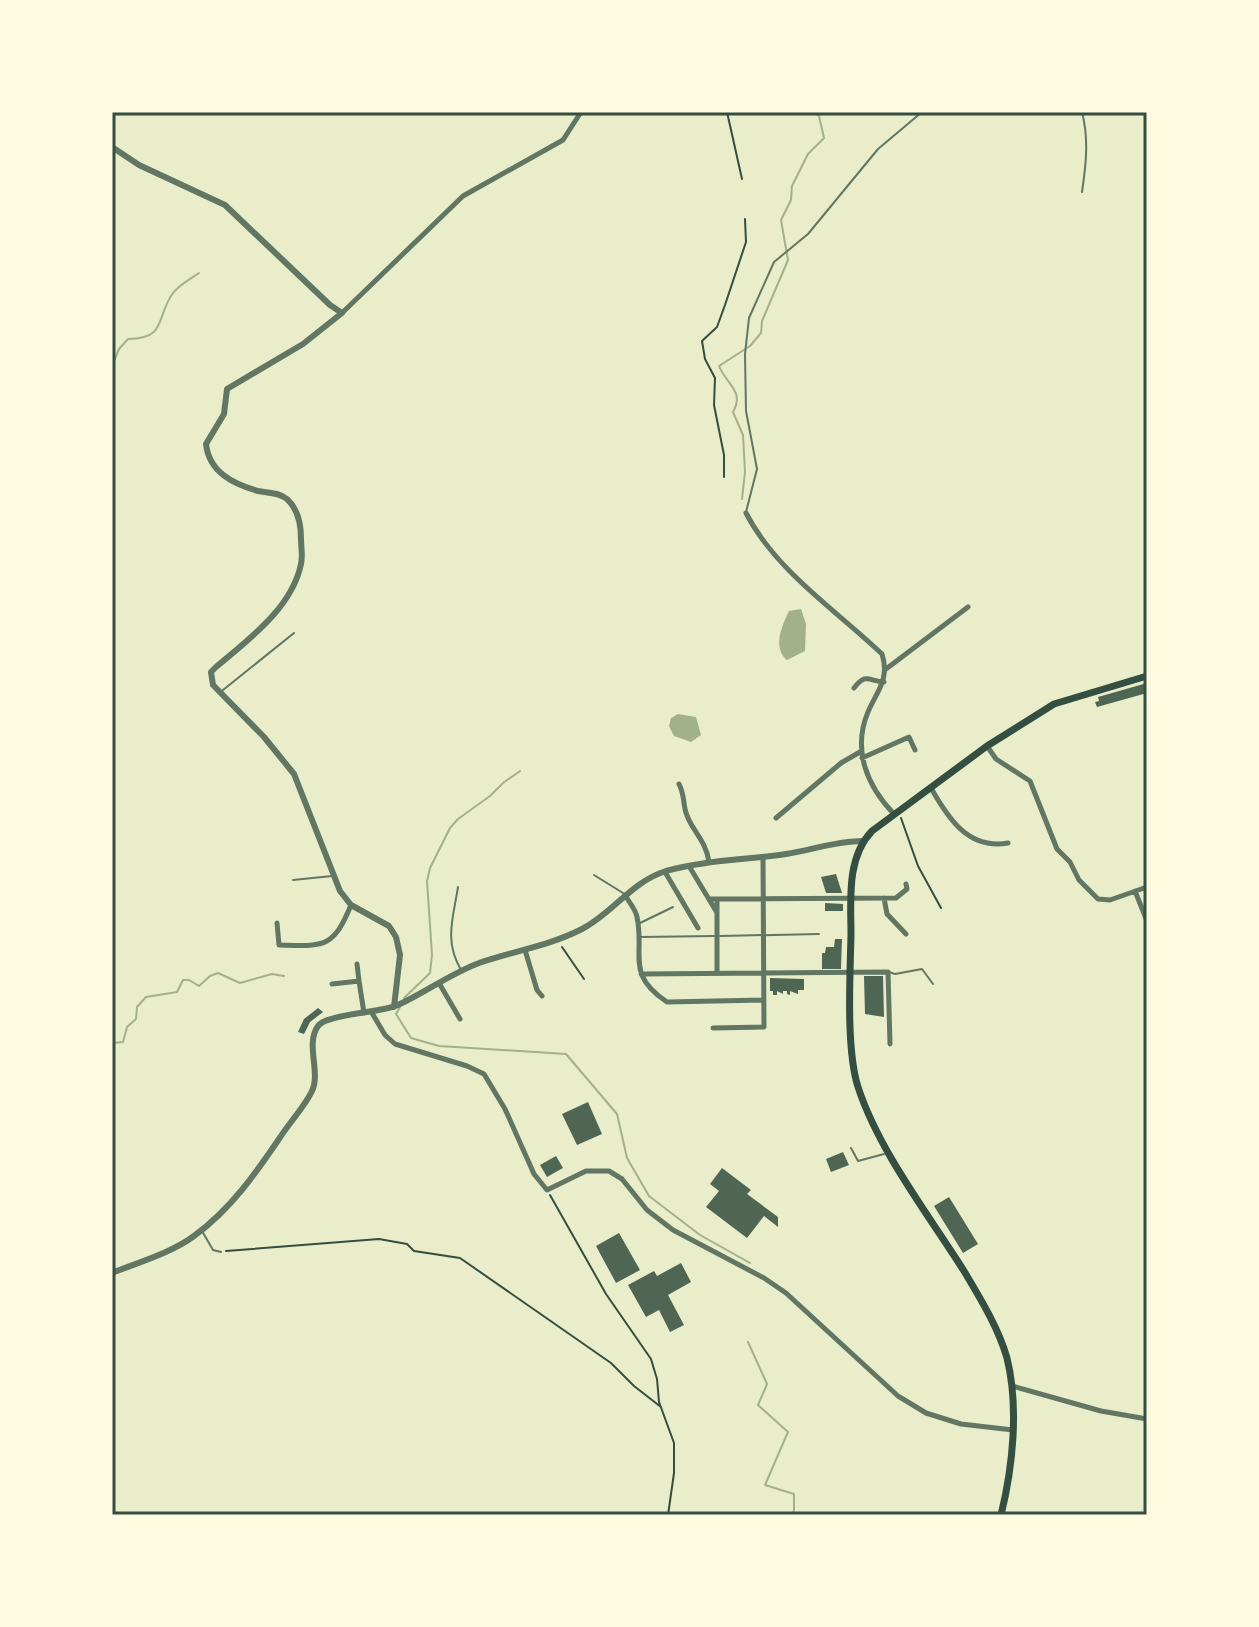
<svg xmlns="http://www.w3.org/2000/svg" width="1259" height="1627" font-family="'Roboto Condensed',sans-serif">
<rect width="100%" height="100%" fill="#e9edc9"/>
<path fill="#a3b18a" d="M 801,609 L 806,624 L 805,651 L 787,660 C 772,647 782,626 789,611 Z
M 678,714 L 696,717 L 701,735 L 691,742 L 674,736 L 669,726 L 671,718 Z"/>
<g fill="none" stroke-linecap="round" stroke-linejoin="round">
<path stroke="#a3b18a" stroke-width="2" d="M 112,366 L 119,349 L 128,339 C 168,338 155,318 173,293 C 179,285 190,279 199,273
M 742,499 L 745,472 L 743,435 L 733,412 C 745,391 726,384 719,366 L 750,346 L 761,333 L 762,321 L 788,260 L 781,220 L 791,200 L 792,186 L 808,154 L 824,138 L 819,116 L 814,112
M 404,998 L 430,973 L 432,955 L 427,881 L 430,868 L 450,828 L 458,819 L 490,796 L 503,783 L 520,771
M 400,1007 L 396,1014 L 411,1038 L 439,1046 L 566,1054 L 617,1114 L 627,1158 L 649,1196 L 700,1235 L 750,1263
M 112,1043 L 123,1042 L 127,1027 L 136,1019 L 137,1007 L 146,997 L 177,992 L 183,980 L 189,980 L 199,986 L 210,976 L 218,973 L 240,983 L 272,974 L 284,976
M 748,1342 L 767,1384 L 758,1405 L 788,1432 L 765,1485 L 794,1494 L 794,1511 L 791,1515"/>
</g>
<path fill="#4f6655" d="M 1147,683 L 1147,693 L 1097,707 L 1095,702 L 1099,701 L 1098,697 Z
M 836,874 L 842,893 L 826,893 L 821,877 Z
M 825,903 L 843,904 L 843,911 L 825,911 Z
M 835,939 L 842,939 L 841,969 L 822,969 L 822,953 L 825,953 L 826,947 L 834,947 Z
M 864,976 L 883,976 L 884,1017 L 865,1014 Z
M 770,978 L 804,979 L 804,990 L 798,990 L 798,994 L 790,991 L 790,995 L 787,994 L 787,991 L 783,991 L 783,994 L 777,991 L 777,995 L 773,995 L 773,991 L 770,991 Z
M 318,1008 L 323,1012 L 310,1022 L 304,1034 L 298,1032 L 304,1019 Z
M 588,1102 L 602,1134 L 577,1145 L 562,1114 Z
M 843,1152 L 849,1165 L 831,1172 L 826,1159 Z
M 556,1156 L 563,1168 L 547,1177 L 540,1165 Z
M 722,1168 L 751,1190 L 747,1194 L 778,1217 L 778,1227 L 764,1216 L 747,1238 L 706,1207 L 719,1191 L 710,1184 Z
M 949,1197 L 978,1244 L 963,1253 L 934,1206 Z
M 619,1233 L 640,1270 L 616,1283 L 596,1246 Z
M 681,1263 L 691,1282 L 668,1295 L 684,1325 L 670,1332 L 659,1310 L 646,1317 L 628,1285 L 654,1271 L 657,1276 Z"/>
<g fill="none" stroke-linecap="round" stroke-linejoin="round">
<path stroke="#344e41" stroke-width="2" d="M 727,112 L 742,179
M 724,477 L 724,455 L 714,405 L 715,378 L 705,359 L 702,341 L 717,327 L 725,305 L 746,242 L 745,219
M 901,818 L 918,866 L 941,908
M 562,947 L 584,979
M 550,1195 L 606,1294 L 651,1359 L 657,1379 L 659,1402 L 674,1443 L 674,1473 L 668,1515
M 226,1251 L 379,1239 L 407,1244 L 414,1251 L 460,1258 L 611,1363 L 634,1386 L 661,1407"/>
<path stroke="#617663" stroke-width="2" d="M 1082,192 C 1086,165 1089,139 1082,112
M 746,512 L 757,469 L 746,411 L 745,354 L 749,318 L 774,262 L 808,234 L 878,149 L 922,112
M 223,690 L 294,633
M 594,875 L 623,893
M 293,880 L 332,876
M 458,887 C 453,919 444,941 461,970
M 638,924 L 673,907
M 720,936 L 819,934
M 640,937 L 714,936
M 889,972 L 895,974 L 922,969 L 933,984
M 851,1148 L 858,1161 L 884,1154
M 202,1231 L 213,1250 L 221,1252"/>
<path stroke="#617663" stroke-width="5" d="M 342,313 L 463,196 L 563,140 L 581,112
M 746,513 C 776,571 836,610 882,654 C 890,679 877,691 868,712 C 852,750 867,786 894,814
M 886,669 L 968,607
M 854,688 C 867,672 868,681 884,682
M 987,746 L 996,759 L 1030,781 L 1057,849 L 1070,862 L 1079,880 L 1098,899 L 1110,900 L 1147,887
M 862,758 L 909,737 L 915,750
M 679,784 C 684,794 683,799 685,809 C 688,827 706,839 709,862
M 931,788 C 948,818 968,850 1008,843
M 776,818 L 841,763 L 860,752
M 689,866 L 716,911
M 665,872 L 698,928
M 1135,891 L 1147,921
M 625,895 C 629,902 636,910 637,917 C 645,955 625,974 667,1002 L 763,1000
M 884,898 L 887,914 L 906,934
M 709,899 L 896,898 L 907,889 L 906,884
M 717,899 L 717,973
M 277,923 L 279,945 C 324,946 333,949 351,905
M 525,950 L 537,990 L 542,996
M 357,964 L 359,981
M 641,974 L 888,972 L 890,1044
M 439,983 L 460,1019
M 332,984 L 359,981 L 364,1013
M 372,1013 L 385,1035 L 395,1044 L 467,1066 L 484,1074 L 505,1109 L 534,1174 L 547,1190 L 586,1171 L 609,1171 L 622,1179 L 647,1210 L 673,1230 L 764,1278 L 786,1293 L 898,1396 L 926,1413 L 961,1424 L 1013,1430
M 713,1028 L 764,1027 L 763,857
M 1012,1386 L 1101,1411 L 1147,1419"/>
<path stroke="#617663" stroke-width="6" d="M 112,147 L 139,165 L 225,205 L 330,305 L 342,313 L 303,344 L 227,389 L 224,414 L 206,444 C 209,472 233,484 258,491 C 268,493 278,492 287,499 C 298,509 301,525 301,539 C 301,547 303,556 301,564 C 292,608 248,640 216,667 L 211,672 L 213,685 L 264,737 L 294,774 L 340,891 L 351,905 L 389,926 L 396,937 L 400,955 L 394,1007
M 112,1273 C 139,1262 171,1253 194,1236 C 231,1209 256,1173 281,1136 C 290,1122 305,1106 312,1091 C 321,1072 305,1044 318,1026 C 326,1014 380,1013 398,1005 C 426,992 450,974 479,963 C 513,951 549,946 582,929 C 613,913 631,882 666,871 C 705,860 746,860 786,854 C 812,850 836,841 863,841"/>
<path stroke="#344e41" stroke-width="7" d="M 1001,1515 C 1013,1466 1019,1407 1007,1358 C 998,1327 980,1298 964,1271 C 928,1214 879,1151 858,1087 C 846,1049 850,977 851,935 C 851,901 846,858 872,831 L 987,746 L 1054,704 L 1147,676"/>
</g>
<rect width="1259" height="1627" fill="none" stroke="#fefae0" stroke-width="228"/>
<rect x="114" y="114" width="1031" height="1399" fill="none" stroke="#344e41" stroke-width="3"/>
</svg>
